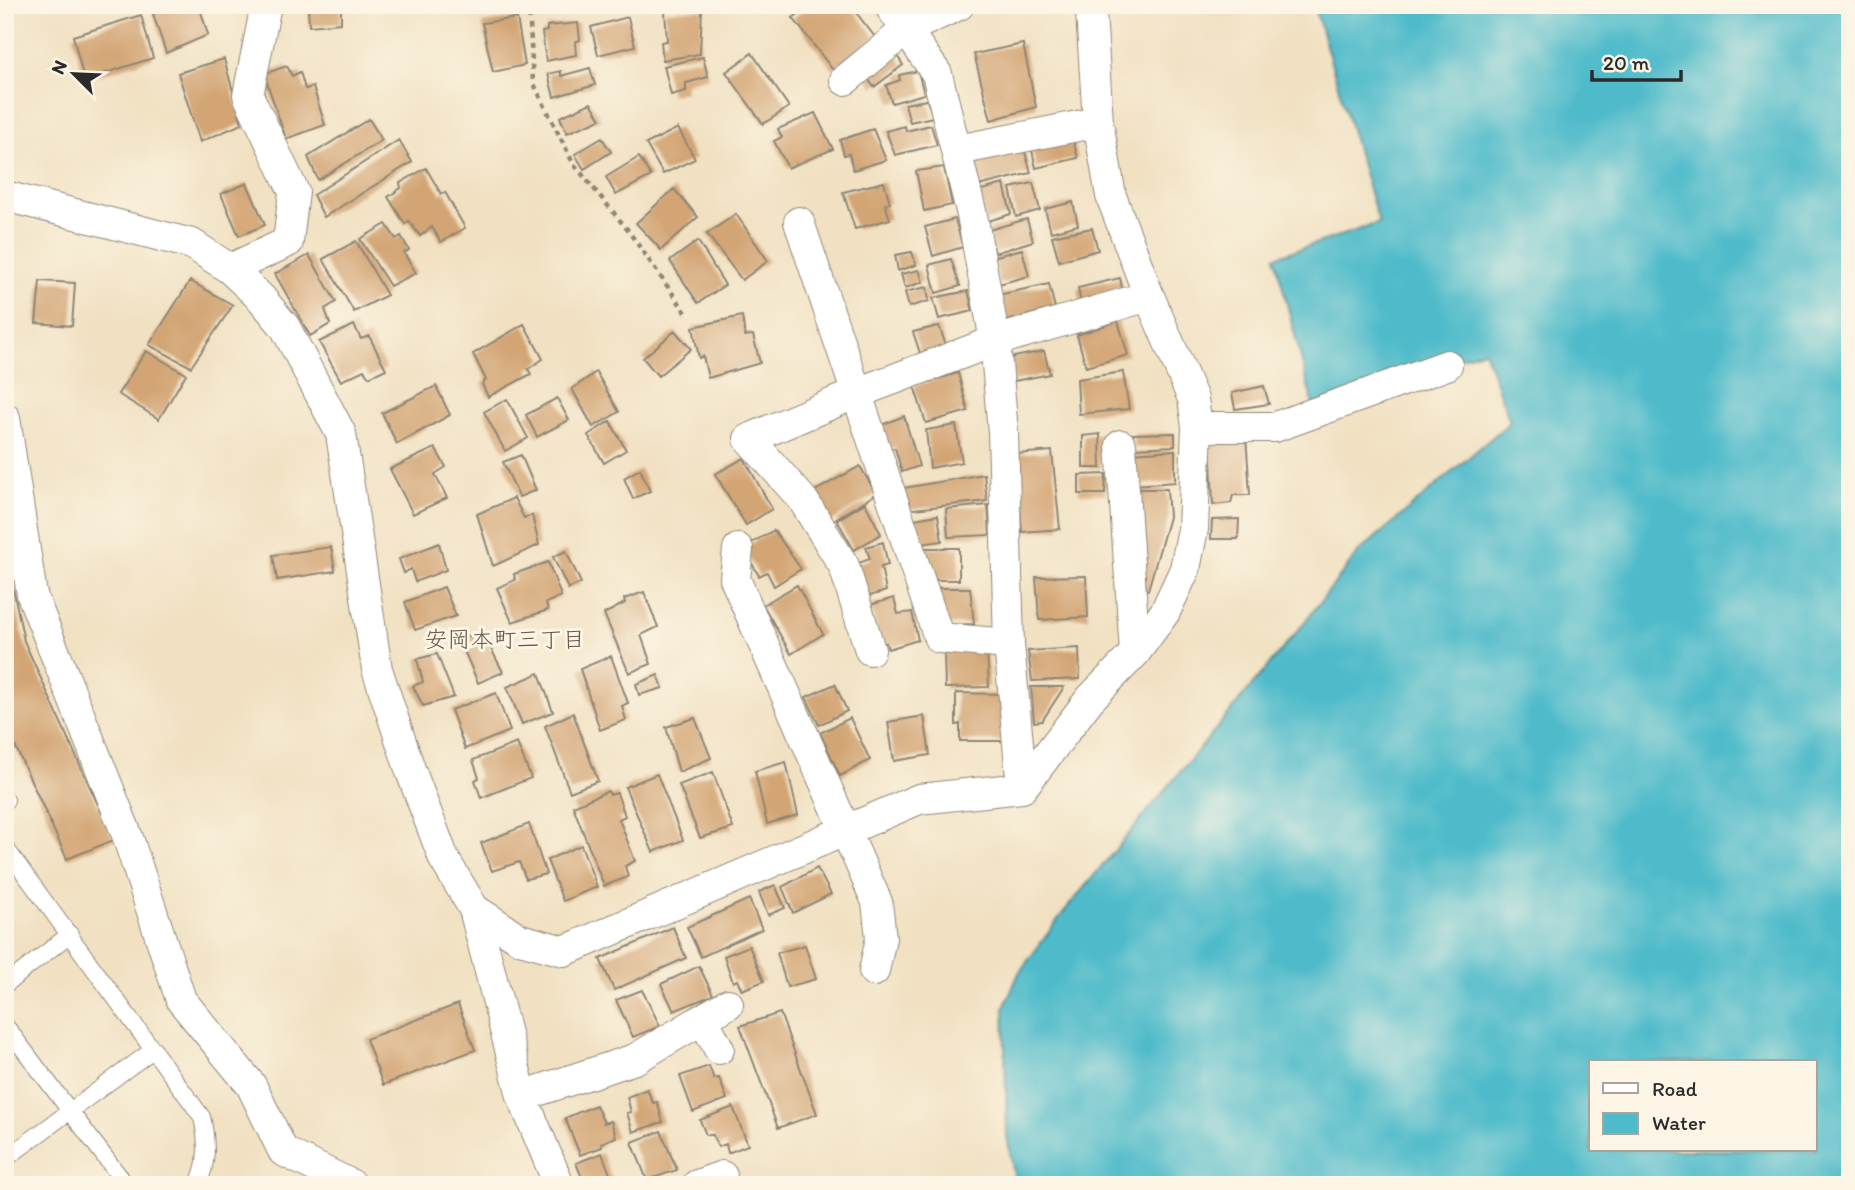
<svg xmlns="http://www.w3.org/2000/svg" width="1855" height="1190" font-family="Itim,'Klee One',sans-serif">
<rect width="100%" height="100%" fill="#fcf5e5"/>
<filter id="ink" filterUnits="userSpaceOnUse"><feTurbulence type="fractalNoise" baseFrequency=".0143" numOctaves="2"/><feDisplacementMap in="SourceGraphic" scale="14" xChannelSelector="R" yChannelSelector="G"/><feConvolveMatrix kernelMatrix="1 2 1 2 8 2 1 2 1" color-interpolation-filters="sRGB"/></filter>
<filter id="wash" filterUnits="userSpaceOnUse"><feTurbulence type="fractalNoise" baseFrequency=".00686" numOctaves="4" result="noise"/><feDisplacementMap in="SourceGraphic" scale="28" xChannelSelector="R" yChannelSelector="G"/><feGaussianBlur stdDeviation="1.57" result="paint"/><feColorMatrix in="noise" values="0 0 0 0 0 0 0 0 0 0 0 0 0 0 0 0 0 1.4 0 .05"/><feComposite in="paint" operator="in"/></filter>
<g filter="url(#wash)">
<rect width="100%" height="100%" fill="#f1e1c2"/>
<path fill="#4fbbca" stroke="#3d737a" stroke-width="2" fill-rule="evenodd" d="M 1314,5 L 1850,5 L 1850,1185 L 1016,1185 L 1007,1136 L 1004,1008 L 1019,973 L 1062,914 L 1300,628 L 1359,552 L 1510,422 L 1484,350 L 1313,405 L 1275,257 L 1379,223 ZM 1591,1062 L 1815,1062 L 1815,1150 L 1591,1150 Z"/>
<g id="blocks">
<path fill="#d3a575" d="M 174,5 L 199,5 L 208,35 L 166,53 L 153,14 Z
M 308,5 L 341,5 L 341,23 L 309,26 Z
M 810,5 L 850,5 L 875,37 L 833,70 L 793,18 Z
M 702,9 L 700,54 L 663,60 L 661,42 L 667,41 L 665,11 Z
M 141,15 L 153,58 L 84,80 L 73,36 Z
M 628,17 L 635,46 L 598,55 L 591,27 Z
M 517,18 L 525,65 L 493,72 L 482,23 Z
M 578,23 L 580,40 L 575,42 L 576,55 L 546,61 L 542,32 L 547,31 L 547,26 Z
M 1023,44 L 1036,107 L 991,120 L 974,54 Z
M 894,51 L 903,65 L 874,87 L 863,72 Z
M 752,53 L 789,107 L 763,124 L 726,72 Z
M 703,57 L 708,77 L 686,83 L 686,91 L 671,95 L 664,66 Z
M 224,59 L 242,124 L 200,142 L 178,73 Z
M 287,66 L 292,76 L 300,72 L 305,89 L 313,87 L 325,125 L 286,139 L 264,74 Z
M 590,68 L 595,85 L 554,97 L 548,74 L 561,71 L 561,76 Z
M 918,71 L 924,94 L 892,103 L 886,85 L 900,80 L 899,75 Z
M 927,100 L 933,117 L 910,122 L 905,104 Z
M 591,103 L 601,119 L 567,133 L 560,117 Z
M 815,113 L 833,149 L 788,168 L 774,141 L 782,137 L 778,129 Z
M 369,119 L 382,140 L 318,180 L 308,157 Z
M 931,125 L 937,145 L 895,155 L 886,131 L 905,126 L 906,131 Z
M 678,128 L 695,159 L 663,174 L 646,144 Z
M 873,129 L 886,160 L 853,170 L 849,154 L 844,155 L 840,140 Z
M 1072,137 L 1078,158 L 1036,168 L 1031,146 Z
M 602,138 L 611,152 L 584,169 L 575,154 Z
M 399,140 L 412,162 L 324,217 L 313,195 Z
M 1025,152 L 1031,173 L 978,186 L 972,158 Z
M 639,157 L 651,176 L 616,195 L 606,177 Z
M 944,167 L 952,205 L 924,211 L 916,171 Z
M 426,168 L 441,194 L 445,192 L 465,228 L 441,242 L 432,227 L 420,236 L 409,221 L 405,224 L 388,197 L 401,188 L 400,183 Z
M 884,182 L 890,203 L 885,204 L 890,219 L 855,229 L 843,192 Z
M 247,183 L 265,225 L 239,236 L 221,194 Z
M 1033,183 L 1040,210 L 1016,217 L 1010,188 Z
M 1004,184 L 1011,214 L 985,222 L 978,191 Z
M 674,189 L 698,217 L 661,250 L 636,223 Z
M 1073,202 L 1078,225 L 1051,232 L 1045,209 Z
M 736,214 L 768,261 L 742,280 L 707,234 Z
M 955,219 L 963,247 L 933,256 L 925,227 Z
M 1027,219 L 1033,241 L 995,253 L 989,230 Z
M 386,224 L 396,239 L 401,236 L 409,250 L 404,253 L 416,273 L 390,286 L 360,239 Z
M 1092,228 L 1098,250 L 1059,261 L 1052,236 Z
M 356,241 L 387,295 L 354,312 L 323,259 Z
M 698,241 L 725,285 L 698,303 L 670,261 Z
M 1022,249 L 1029,276 L 999,284 L 993,257 Z
M 912,252 L 916,265 L 898,271 L 895,255 Z
M 309,255 L 336,302 L 325,309 L 330,324 L 310,336 L 275,274 Z
M 951,259 L 960,286 L 936,293 L 929,265 Z
M 919,270 L 923,282 L 905,288 L 901,274 Z
M 1120,278 L 1123,292 L 1081,304 L 1078,288 Z
M 40,281 L 75,283 L 72,326 L 36,323 Z
M 190,281 L 233,305 L 191,367 L 149,345 Z
M 1049,284 L 1055,308 L 1006,321 L 998,295 Z
M 927,287 L 929,301 L 909,307 L 905,292 Z
M 968,291 L 973,311 L 939,319 L 933,298 Z
M 742,316 L 745,336 L 753,335 L 760,363 L 708,378 L 703,356 L 699,358 L 693,327 Z
M 1118,321 L 1128,355 L 1086,367 L 1077,335 Z
M 524,324 L 543,359 L 528,369 L 531,374 L 488,397 L 482,384 L 486,380 L 473,354 Z
M 354,325 L 361,339 L 369,336 L 386,369 L 369,377 L 364,370 L 341,381 L 319,342 Z
M 939,326 L 947,348 L 921,356 L 913,332 Z
M 675,331 L 691,349 L 658,376 L 643,358 Z
M 146,351 L 186,374 L 159,419 L 118,394 Z
M 1044,351 L 1050,374 L 1014,381 L 1009,358 Z
M 596,372 L 619,412 L 593,427 L 572,389 Z
M 1123,372 L 1129,409 L 1079,414 L 1077,379 Z
M 958,373 L 968,411 L 926,423 L 914,386 Z
M 436,386 L 450,415 L 397,444 L 382,413 Z
M 1264,386 L 1269,404 L 1235,409 L 1232,393 Z
M 557,398 L 569,420 L 537,437 L 526,415 Z
M 507,399 L 528,438 L 505,451 L 484,412 Z
M 904,416 L 919,466 L 902,472 L 895,448 L 885,450 L 879,426 Z
M 610,421 L 626,450 L 604,463 L 588,435 Z
M 956,425 L 962,462 L 930,468 L 926,430 Z
M 1175,433 L 1175,446 L 1134,448 L 1133,434 Z
M 1100,434 L 1101,468 L 1083,468 L 1083,436 Z
M 1246,435 L 1250,495 L 1233,495 L 1231,503 L 1213,505 L 1210,438 Z
M 435,448 L 446,467 L 435,474 L 447,498 L 413,514 L 390,469 Z
M 1175,450 L 1175,482 L 1134,485 L 1132,453 Z
M 1052,451 L 1060,529 L 1022,532 L 1016,454 Z
M 521,455 L 536,490 L 519,497 L 503,462 Z
M 744,458 L 772,509 L 746,525 L 715,474 Z
M 860,466 L 876,494 L 830,522 L 811,493 Z
M 640,469 L 650,491 L 633,499 L 624,478 Z
M 984,474 L 987,501 L 905,510 L 904,488 Z
M 1106,474 L 1105,494 L 1079,494 L 1079,475 Z
M 1134,489 L 1167,489 L 1169,517 L 1148,590 L 1137,592 Z
M 514,498 L 524,518 L 532,515 L 539,545 L 493,566 L 477,514 Z
M 865,503 L 881,534 L 854,550 L 837,520 Z
M 988,505 L 990,535 L 948,537 L 946,509 Z
M 938,515 L 942,541 L 914,545 L 908,520 Z
M 1239,519 L 1238,539 L 1211,539 L 1212,520 Z
M 774,530 L 801,569 L 774,586 L 767,572 L 759,576 L 743,548 Z
M 883,542 L 888,565 L 881,567 L 886,591 L 863,598 L 853,565 L 870,559 L 866,547 Z
M 439,543 L 446,570 L 415,582 L 411,569 L 404,573 L 399,559 Z
M 331,547 L 335,571 L 277,580 L 273,555 Z
M 923,548 L 959,548 L 959,580 L 924,580 Z
M 5,550 L 24,641 L 114,840 L 67,859 L 5,724 Z
M 566,551 L 581,583 L 568,589 L 553,557 Z
M 548,562 L 561,596 L 546,603 L 548,610 L 512,622 L 497,588 L 515,580 L 514,574 Z
M 1086,576 L 1088,617 L 1039,620 L 1036,577 Z
M 797,585 L 823,634 L 791,654 L 763,605 Z
M 444,587 L 456,616 L 415,630 L 405,602 Z
M 937,588 L 970,588 L 974,624 L 940,625 Z
M 644,592 L 658,627 L 641,635 L 651,664 L 629,673 L 604,614 L 625,603 L 624,599 Z
M 894,598 L 898,614 L 912,612 L 918,640 L 888,649 L 886,643 L 881,644 L 870,605 Z
M 482,631 L 503,672 L 478,683 L 459,639 Z
M 987,648 L 989,687 L 945,688 L 944,650 Z
M 1079,648 L 1080,679 L 1032,681 L 1028,651 Z
M 437,654 L 454,697 L 423,706 L 413,686 L 423,682 L 417,659 Z
M 611,656 L 628,703 L 622,706 L 626,720 L 600,730 L 580,669 Z
M 539,673 L 553,712 L 522,724 L 507,687 Z
M 658,675 L 663,688 L 639,695 L 636,684 Z
M 835,684 L 847,711 L 819,725 L 806,697 Z
M 1031,687 L 1064,687 L 1042,721 L 1034,722 Z
M 496,693 L 510,731 L 465,749 L 451,710 Z
M 956,693 L 1000,694 L 999,699 L 1007,700 L 1004,741 L 960,741 L 960,724 L 956,725 Z
M 573,713 L 598,781 L 570,792 L 545,726 Z
M 924,716 L 930,755 L 894,761 L 888,722 Z
M 695,718 L 711,758 L 679,772 L 666,727 Z
M 850,718 L 870,760 L 840,776 L 820,733 Z
M 517,743 L 531,778 L 481,798 L 475,780 L 479,778 L 473,760 Z
M 786,762 L 798,815 L 767,824 L 755,771 Z
M 713,772 L 733,828 L 700,838 L 679,785 Z
M 657,774 L 683,840 L 653,852 L 625,787 Z
M 608,791 L 610,795 L 617,793 L 625,816 L 619,819 L 635,861 L 625,866 L 628,877 L 604,886 L 573,806 Z
M 529,824 L 546,874 L 526,879 L 519,862 L 492,871 L 481,843 Z
M 581,845 L 597,887 L 563,901 L 547,860 Z
M 817,868 L 831,894 L 793,913 L 782,887 Z
M 775,885 L 785,908 L 768,915 L 759,892 Z
M 749,899 L 762,929 L 701,957 L 687,927 Z
M 673,927 L 686,958 L 614,990 L 600,959 Z
M 805,945 L 816,979 L 787,987 L 777,953 Z
M 749,946 L 764,981 L 742,990 L 737,980 L 733,982 L 724,956 Z
M 699,966 L 713,995 L 674,1011 L 661,984 Z
M 642,990 L 660,1026 L 633,1037 L 616,1000 Z
M 458,1004 L 475,1050 L 383,1085 L 366,1039 Z
M 780,1013 L 817,1114 L 778,1128 L 740,1026 Z
M 709,1066 L 714,1079 L 719,1078 L 727,1099 L 693,1112 L 680,1076 Z
M 647,1089 L 653,1103 L 657,1102 L 663,1122 L 633,1132 L 627,1113 L 631,1112 L 627,1097 Z
M 596,1105 L 604,1123 L 611,1121 L 616,1137 L 601,1143 L 602,1147 L 580,1155 L 565,1118 Z
M 733,1107 L 748,1145 L 728,1153 L 726,1144 L 718,1147 L 713,1135 L 706,1135 L 700,1120 Z
M 661,1131 L 677,1170 L 647,1180 L 632,1142 Z
M 602,1153 L 614,1185 L 585,1185 L 576,1163 Z"/>
</g>
</g>
<g filter="url(#ink)">
<use href="#blocks" fill-opacity="0" stroke="#8e8676" stroke-width="2"/>
<g fill="none" stroke-linecap="round" stroke-linejoin="round">
<g stroke="#8e8676" stroke-width="18">
<path id="lane" d="M 5,801 L 6,800
M 5,847 L 202,1117 C 207,1140 209,1164 197,1185
M 5,985 L 70,934
M 5,1025 L 126,1185
M 5,1159 L 154,1049"/>
</g>
<g stroke="#8e8676" stroke-width="32">
<path id="street" d="M 889,5 L 937,74 L 972,215 L 995,341 L 1003,432 L 1009,644 L 1022,788
M 845,80 L 907,29 L 959,5
M 958,150 L 1098,122
M 5,196 L 192,244 L 230,269 L 261,298 L 285,327 L 341,434 L 377,669 L 410,769 L 444,859 L 474,909 L 520,939 L 564,951 L 919,799 L 1022,788 L 1090,699 L 1135,653 L 1165,612 L 1185,569 L 1193,529 L 1197,427 L 1193,399 L 1149,296 L 1111,196 L 1098,122 L 1091,12 L 1086,5
M 799,222 L 939,638 L 1009,644
M 230,269 L 288,242 L 294,192 L 248,95 L 265,10 L 263,5
M 5,418 L 32,595 L 127,835 L 181,1000 L 251,1085 L 283,1151 L 352,1185
M 1197,427 L 1275,427 L 1447,365
M 1121,445 L 1135,653
M 738,549 L 735,579 L 877,902 L 881,938 L 874,971
M 870,650 L 844,566 L 803,500 L 749,439 L 857,393 L 995,341 L 1149,296
M 474,909 L 522,1096 L 559,1185
M 703,1019 L 719,1049
M 522,1096 L 635,1059 L 728,1004
M 697,1185 L 722,1176"/>
</g>
<path stroke="#8e8676" stroke-width="4.5" stroke-dasharray="5 5" stroke-linecap="butt" d="M 529,5 L 533,82 L 573,163 L 627,229 L 687,314"/>
<use href="#lane" stroke="#fff" stroke-width="16"/>
<use href="#street" stroke="#fff" stroke-width="30"/>
</g>
</g>
<g text-anchor="middle" dominant-baseline="central" stroke-width="6" stroke-linejoin="round" paint-order="stroke">
<g font-size="23" fill="#665645" stroke="#fcf5e5">
<text x="505" y="639">安岡本町三丁目</text>
</g>
</g>
<rect width="1855" height="1190" fill="none" stroke="#fcf5e5" stroke-width="28"/>
<rect x="1589" y="1060" width="228" height="91" fill="#fcf5e5" stroke="#a8a49b" stroke-width="2"/>
<rect x="1603" y="1083" width="35" height="10" fill="#ffffff" stroke="#a8a49b" stroke-width="2"/>
<text x="1652" y="1096" font-size="21" fill="#2b2b2b">Road</text>
<rect x="1603" y="1113" width="35" height="21" fill="#4fbbca" stroke="#a8a49b" stroke-width="2"/>
<text x="1652" y="1130" font-size="21" fill="#2b2b2b">Water</text>
<g transform="translate(74 74) rotate(294)" stroke="#fcf5e5" stroke-width="5" paint-order="stroke">
<path d="M0-5L12 26L0 18L-12 26Z" fill="#2b2b2b"/>
<text y="-10" font-size="19" font-weight="bold" text-anchor="middle" fill="#2b2b2b">N</text>
</g>
<path d="M1592 70v10h89v-10" fill="none" stroke="#2b2b2b" stroke-width="3.5"/>
<text x="1603" y="70" font-size="21" fill="#2b2b2b" stroke="#fcf5e5" stroke-width="5" paint-order="stroke">20 m</text>
</svg>
